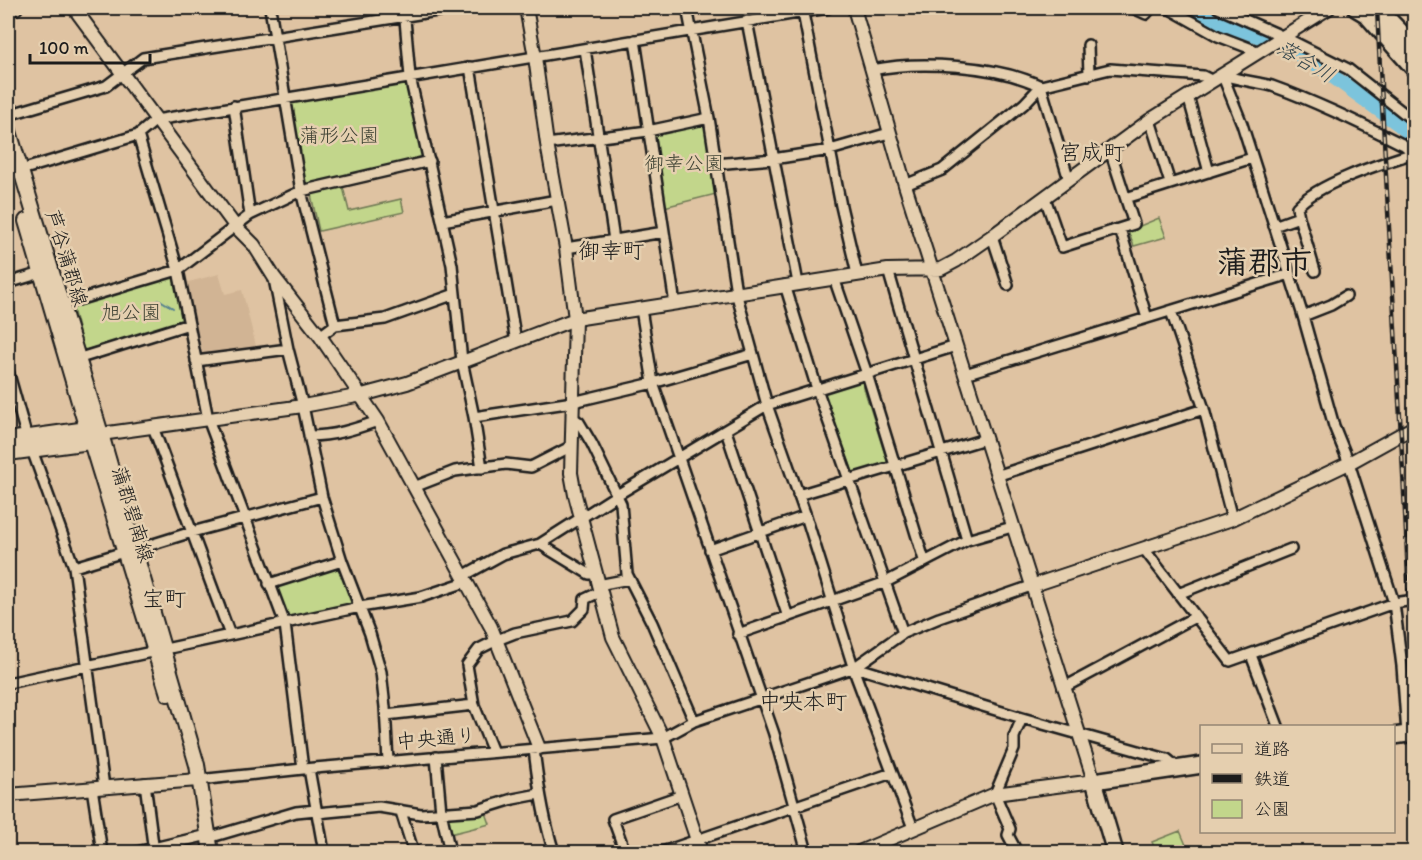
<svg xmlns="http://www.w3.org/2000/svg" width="1422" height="860" font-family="Itim,'Klee One',sans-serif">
<rect width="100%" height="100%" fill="#dfc3a2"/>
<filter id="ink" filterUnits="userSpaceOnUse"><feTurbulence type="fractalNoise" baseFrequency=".0167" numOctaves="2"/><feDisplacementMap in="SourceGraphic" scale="12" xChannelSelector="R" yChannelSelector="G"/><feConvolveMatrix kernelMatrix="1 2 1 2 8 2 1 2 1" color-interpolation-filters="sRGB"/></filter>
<g filter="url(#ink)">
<path fill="#d1b494" d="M 219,274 L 225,294 L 242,290 L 257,350 L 203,354 L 185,283 Z"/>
<path fill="#c2d68b" stroke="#6f7954" stroke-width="1.5" d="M 410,77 L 430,161 L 301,191 L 285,98 Z
M 709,118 L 720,193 L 660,208 L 648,131 Z
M 342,183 L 349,211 L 401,199 L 404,212 L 319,231 L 310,190 Z
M 1159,218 L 1166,237 L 1134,246 L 1128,231 Z
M 171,275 L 175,277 L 182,321 L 86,350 L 83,348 L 72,305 Z
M 859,380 L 862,382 L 887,461 L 886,465 L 855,474 L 853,472 L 824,393 L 827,391 Z
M 338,567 L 340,568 L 351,601 L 350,605 L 287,619 L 275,589 L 277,586 Z
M 444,810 L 485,810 L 490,824 L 450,834 Z
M 1180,831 L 1189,852 L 1156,852 L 1152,842 Z"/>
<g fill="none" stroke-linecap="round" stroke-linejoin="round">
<path stroke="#56818f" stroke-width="2" d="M 155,302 L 160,300 L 173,308
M 104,317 L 134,308"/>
<path stroke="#7cc4dc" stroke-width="15" d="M 1185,8 L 1208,18 L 1284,45 L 1324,70 L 1400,125 L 1414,137"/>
<g stroke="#1c1c1c" stroke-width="14">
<path id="minor" d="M 270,8 L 301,191 L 335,325 L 320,336
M 404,8 L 410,77 L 452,265 L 462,361 L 474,417 L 573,402 L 653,383 L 753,354
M 687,8 L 709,118 L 736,292 L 767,405 L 806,516 L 856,676 L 913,828
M 802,8 L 841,206 L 857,274
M 1133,8 L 1146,14 L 1151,8
M 1168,8 L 1218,36 L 1257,51
M 1218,8 L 1282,36 L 1348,69 L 1414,121
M 747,21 L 798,283
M 635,40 L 675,304
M 1088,45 L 1089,75
M 585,49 L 614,240
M 470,67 L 516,342
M 872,70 C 919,60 996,65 1041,86 L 1069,180
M 1222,74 L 1242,124 L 1303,316 L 1334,426 L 1349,463 L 1394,603 L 1402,666 L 1407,734
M 1222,74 C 1237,81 1255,81 1272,86 C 1317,102 1361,124 1404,145 L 1414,154
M 1188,96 L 1209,172
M 234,106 L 250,215
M 8,115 L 106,86 L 143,58 L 456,8
M 1150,120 L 1170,183
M 138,135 L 178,270 L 208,419 L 285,624 L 303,769
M 547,144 L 648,131 L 709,118
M 715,164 L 773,159 L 830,150 L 889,133
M 21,170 L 138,135 L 156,120 L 828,8
M 905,185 L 942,170 L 1024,104 L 1041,86 L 1110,69 L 1203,76 L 1211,80
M 1045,198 L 1062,247 L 1134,224 L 1110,150
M 1126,198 L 1252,158
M 1299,217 L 1315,271
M 442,221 L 557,200
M 1274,226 L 1299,217 L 1297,207 C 1318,183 1383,163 1414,153
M 1120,229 L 1147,318
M 992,236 L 1008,285
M 566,248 L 664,232
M 888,270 L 967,540
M 834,278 L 867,374 L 924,560
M 274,279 L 288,349 L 303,406 L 322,497 L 342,561 L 370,634 L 381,672 L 385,707 L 388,762
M 8,283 L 41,273
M 785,285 L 817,389 L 903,633
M 61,305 L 178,270 L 250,215 L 301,191 L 430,161
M 641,309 L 653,383 L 774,734 L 807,852
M 1171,311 L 1204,409 L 1232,519
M 1303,316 L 1331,305 L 1346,296
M 335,325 L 385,319 L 455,294
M 77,359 L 189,324
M 196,361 L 288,349
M 8,371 L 27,438
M 965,374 L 1290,274
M 474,417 L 482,468
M 573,418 L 579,422 L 592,444 L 621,504 L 627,574 L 652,623 L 694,721
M 153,427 L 230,635
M 726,431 L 788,617
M 309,436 C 334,436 355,429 378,421
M 32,450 L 74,567 L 104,787
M 996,476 L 1204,409
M 414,487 L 455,471 L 506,464 L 531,467 L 572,446
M 798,495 L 985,439
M 540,544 L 589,574 L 595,574
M 1144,549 L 1230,661 L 1394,603 L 1414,600
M 134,550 L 192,532 L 322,497
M 710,550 L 806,516
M 74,567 L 124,552
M 463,576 L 503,554 L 540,544 L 617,495 L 767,405 L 956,346
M 269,584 L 342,561
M 598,585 L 629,579
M 1178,594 L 1291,549
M 738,634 L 886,582 L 967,540 L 1012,527
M 1251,655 L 1278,726
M 855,667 L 1022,718 L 1167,759 L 1178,768
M 8,683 L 360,607 L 421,597 L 466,582
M 1063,688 L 1195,617
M 474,705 L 467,665 L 479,649 L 497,640 L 515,633 L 572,621 L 584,609 L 585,599 L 600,592
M 386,715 L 474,705 L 493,752
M 534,749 C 538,784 543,818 554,852
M 436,757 L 441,812 L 450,852
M 309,769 L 324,852
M 198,780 L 303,769 L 663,738 L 694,721 L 855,667 L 903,633 L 939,618 L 1031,586
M 145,783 L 154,852
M 92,788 L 102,852
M 401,812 L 412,847
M 317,813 L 379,807 L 421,814 L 478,810 L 513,799 L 539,794
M 208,838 L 296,812 L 316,810
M 137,852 L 208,835
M 625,852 L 613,819 L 682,795
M 662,852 L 892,773
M 1017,852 L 1008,835 L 1010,829 L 995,794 L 1014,749 L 1014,737 L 1022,718"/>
</g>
<g stroke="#1c1c1c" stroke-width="16">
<path id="tertiary" d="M 74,8 L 235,226 L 254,245 L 274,277 L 320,336 L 378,421 L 491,627 L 539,748
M 526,8 L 535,57 L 547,144 L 566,248 L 575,319 L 571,473 L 575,495 L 613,637 L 663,738 L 701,852
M 854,8 L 905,185 L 1094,781 L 995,794 L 859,852
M 8,9 L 16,8
M 101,434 L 303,406 L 362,395 L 407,383 L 575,319 L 888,270 L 941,269 L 956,261 L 992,236 L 1150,120 L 1329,8
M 1031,586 L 1232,519 L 1349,463 L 1414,427
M 8,795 L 198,780"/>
</g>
<g stroke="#1c1c1c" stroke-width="18">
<path id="secondary" d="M 8,128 L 101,434 L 197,765 L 211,852
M 26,221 L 87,429 L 168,694
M 8,440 L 87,429 L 93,431
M 8,453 L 90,442 L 97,437"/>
</g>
<g stroke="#1c1c1c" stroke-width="20">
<path id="primary" d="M 1394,736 L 1414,733
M 1115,852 L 1094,781 L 1202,765"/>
</g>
<g stroke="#1c1c1c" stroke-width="21">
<path id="trunk" d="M 1356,8 L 1366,14 L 1414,68
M 1377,8 L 1414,46"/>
</g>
<use href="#minor" stroke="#e5cfaf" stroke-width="9"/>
<use href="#tertiary" stroke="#e5cfaf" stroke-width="12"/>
<use href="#secondary" stroke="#e5cfaf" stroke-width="14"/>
<use href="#primary" stroke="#e5cfaf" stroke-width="15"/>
<use href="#trunk" stroke="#e5cfaf" stroke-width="16"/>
<g stroke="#1c1c1c" stroke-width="4.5">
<path id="rail" d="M 1377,8 C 1389,258 1409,509 1414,760"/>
</g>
<use href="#rail" stroke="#e5cfaf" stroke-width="2" stroke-dasharray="7" stroke-linecap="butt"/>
</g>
</g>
<g text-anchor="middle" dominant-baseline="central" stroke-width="5" stroke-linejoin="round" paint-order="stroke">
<g font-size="20" fill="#3d4132" stroke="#e5cfaf">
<text x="339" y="135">蒲形公園</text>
<text x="684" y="163">御幸公園</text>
<text x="131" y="312">旭公園</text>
</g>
<g font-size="20" fill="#1c1c1c" stroke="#e5cfaf">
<text transform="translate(67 258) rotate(73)">芦谷蒲郡線</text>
<text transform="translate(133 514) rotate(73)">蒲郡碧南線</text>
<text transform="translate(436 738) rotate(-5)">中央通り</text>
</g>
<g font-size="21" font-style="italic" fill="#34464c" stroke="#e5cfaf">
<text transform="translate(1306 61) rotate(31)">落合川</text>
</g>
<g font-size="22" fill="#1c1c1c" stroke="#e5cfaf">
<text x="1092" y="152">宮成町</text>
<text x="611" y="250">御幸町</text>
<text x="164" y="598">宝町</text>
<text x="803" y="701">中央本町</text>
</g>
<g font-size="32" font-weight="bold" fill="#1c1c1c" stroke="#e5cfaf">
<text x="1264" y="262">蒲郡市</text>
</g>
</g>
<rect width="1422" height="860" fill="none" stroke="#e5cfaf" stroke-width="30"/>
<rect x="15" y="15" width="1392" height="830" fill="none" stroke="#1c1c1c" stroke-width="2" filter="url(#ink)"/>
<rect x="1200" y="725" width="195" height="108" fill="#e5cfaf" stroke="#958774" stroke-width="1.5"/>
<rect x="1212" y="744" width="30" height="9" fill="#e5cfaf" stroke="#958774" stroke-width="1.5"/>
<text x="1254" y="755" font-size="18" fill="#1c1c1c">道路</text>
<rect x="1212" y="774" width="30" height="9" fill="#1c1c1c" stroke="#958774" stroke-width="1.5"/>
<text x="1254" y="785" font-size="18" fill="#1c1c1c">鉄道</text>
<rect x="1212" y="800" width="30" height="18" fill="#c2d68b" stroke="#958774" stroke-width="1.5"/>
<text x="1254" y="815" font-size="18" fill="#1c1c1c">公園</text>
<path d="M30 54v9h120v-9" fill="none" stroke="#1c1c1c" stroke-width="3"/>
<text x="39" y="54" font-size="18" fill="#1c1c1c" stroke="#e5cfaf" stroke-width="4.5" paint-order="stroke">100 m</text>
</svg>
